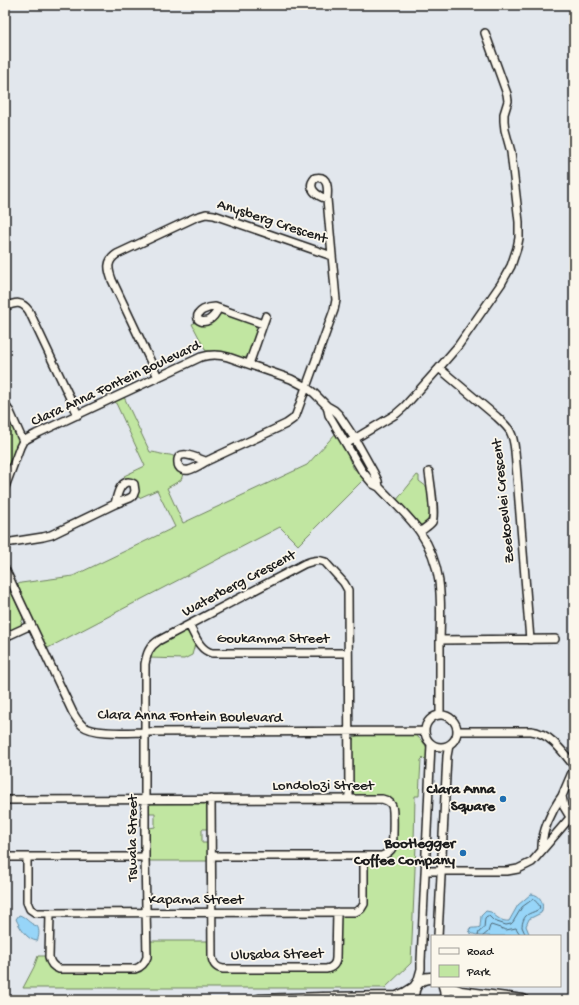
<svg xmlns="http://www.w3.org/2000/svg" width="579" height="1005" font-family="'Gochi Hand',sans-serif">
<rect width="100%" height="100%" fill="#e2e7ed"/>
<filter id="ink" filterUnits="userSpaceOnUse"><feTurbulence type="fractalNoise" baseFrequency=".025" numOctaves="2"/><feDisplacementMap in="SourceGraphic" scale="8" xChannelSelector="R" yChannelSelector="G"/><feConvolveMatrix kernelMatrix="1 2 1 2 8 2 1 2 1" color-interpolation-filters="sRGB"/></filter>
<g filter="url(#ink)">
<path fill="#c1e6a1" stroke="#6e815e" d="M 220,313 L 253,324 L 256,327 L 257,332 L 248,356 L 244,358 L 242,358 L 219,351 L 206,351 L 192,324 L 196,322 L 200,324 Z
M 124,397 L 150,452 C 154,452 157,453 161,454 C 167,455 170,454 175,457 C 173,465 176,471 183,474 L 181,480 L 167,488 L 183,523 L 307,465 L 337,432 L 349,453 L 349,459 L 354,469 L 360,472 L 365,478 L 298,545 L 280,527 L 46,649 L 16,585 L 21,583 L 73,576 L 175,527 L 157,490 L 139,498 L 137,494 L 124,476 L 145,466 L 115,401 Z
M 5,409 L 19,439 L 19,442 L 15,448 L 5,477 Z
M 417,475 L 419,476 L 419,481 L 427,487 C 428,494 431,515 429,520 C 427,523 425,524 421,525 L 418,524 L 396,501 Z
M 5,585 L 8,585 L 23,618 L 20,627 L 5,634 Z
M 184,631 C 191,632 193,638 195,644 L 192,655 L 184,659 L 149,658 L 151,653 L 156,646 Z
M 359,735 L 415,735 C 420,738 427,745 428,752 C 428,755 427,759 427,762 L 423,758 L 421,760 L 419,796 L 415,796 L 414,842 L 416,845 L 411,963 L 385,988 L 23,988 L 34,967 L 38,956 L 46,956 L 49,966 L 142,970 L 147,965 L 148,941 L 209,941 L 213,967 L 332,970 L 340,919 L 344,916 L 361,912 L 368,863 C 376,855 384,863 393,852 L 395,806 L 356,795 L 352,792 L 352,742 L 354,737 Z
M 204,802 L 208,806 L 209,829 L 202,829 L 202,843 L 209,843 L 209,861 L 149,861 L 149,828 L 155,827 L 155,813 L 149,813 L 149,806 L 152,803 Z"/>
<path fill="#97d5f8" stroke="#668ba0" d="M 531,894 C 541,894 545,905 541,913 L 529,919 L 526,926 L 530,936 L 480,936 L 470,933 L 469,929 C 473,927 476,929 480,927 L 481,916 L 486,911 L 491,912 C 496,917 502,922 509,921 L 518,905 Z
M 19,915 C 25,916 29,924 37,926 C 40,930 39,937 37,941 C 27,940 20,928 16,919 Z"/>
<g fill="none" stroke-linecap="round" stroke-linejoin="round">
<path stroke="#4d6674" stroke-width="1" d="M 478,936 L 479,932 L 484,928 L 485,918 L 487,916 L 489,916 L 494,921 L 506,925 L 511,924 L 513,922 L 522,907 L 533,899 C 548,911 534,910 527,915 C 524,917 522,923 522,927 C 523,930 525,933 526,936
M 483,936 L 488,932 L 490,926 L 491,925 L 506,930 L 516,928 L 521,936"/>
<g stroke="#1c1c1c" stroke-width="10">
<path id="street" d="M 5,307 C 16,302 22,301 29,311 L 78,415
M 218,309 C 208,331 188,319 203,310 C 207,308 211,307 215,307 L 263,324
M 249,364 L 266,316
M 439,368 L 497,417 C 510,429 513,432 515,451 L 530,640
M 158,377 L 112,280 C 108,269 106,261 117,254 L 196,217 L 206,214 L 214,215 L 332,256
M 5,405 L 10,412 L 23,441
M 327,406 L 329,415 L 362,471 L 373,484 L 379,487 C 393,502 409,516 420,532 C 444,567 441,601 440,641 C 440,665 440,690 440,714
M 346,444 L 396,414 L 404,407 L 439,368 L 458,346 L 501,284 L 511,266 L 517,248 L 519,238 L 519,222 L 511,152 L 505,130 L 504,121 L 504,114 L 508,101 L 507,94 L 485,33
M 205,461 C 199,459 176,447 178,463 C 178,469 184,471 189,470 C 197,468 204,462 211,459 C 236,447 261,436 286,424 L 293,419 L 296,415 L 334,310 L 336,300 L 327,199 C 328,190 329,175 315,178 C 306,188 317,196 327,199
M 5,487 L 20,447 L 23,441 L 36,434 L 201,357 C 211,354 218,354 228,357 L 291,379 L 306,387 L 314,393 L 327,406 L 334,410 L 339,415 L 355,439 L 374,473 L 378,481 L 379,487
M 420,532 C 423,529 429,526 432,522 C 436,515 430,481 429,472
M 5,543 L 43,537 L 51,535 L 115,504 L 130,498 L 133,496 L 135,491 L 134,484 C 121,476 117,495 115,504
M 5,569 L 73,713 C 76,718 79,723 83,726 C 94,735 131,732 146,732 L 424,731
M 189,625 C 195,635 199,650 212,653 L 348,653
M 5,637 L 31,625
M 440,640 L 555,639
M425 731a16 16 0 1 1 32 0a16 16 0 1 1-32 0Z
M 457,731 L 531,731 C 550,733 563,752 574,766
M 211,799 L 212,957 C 213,964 216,968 223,969 L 326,969 C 332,968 336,964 336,958 L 337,912
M 5,800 L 382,799 C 386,800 390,801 392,806 C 394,810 393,843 392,848 C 390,852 386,854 382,856 L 212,856
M 570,817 L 564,807 L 562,796 L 574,768
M 542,850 C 541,832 552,810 562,796
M 5,857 L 145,857
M 27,857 L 27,902 L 30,909 L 36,913 L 355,912 L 361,909 L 364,904 L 364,856
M 426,871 L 507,871 L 518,869 L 532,862 L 574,813
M 50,913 L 49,957 C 50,963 53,967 59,969 L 135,969 C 142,967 145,963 147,957 L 145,857 L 145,664 C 147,653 149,647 158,641 L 304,564 C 312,561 317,559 325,562 L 344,583 L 348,590 L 349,799
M 438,936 L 447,756 L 449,745
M 417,983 L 421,969 L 421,961 L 431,744"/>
</g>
<g stroke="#1c1c1c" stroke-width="13">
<path id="secondary" d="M 444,986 C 446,991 446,995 445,1000
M 445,986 L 461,992 L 523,1000
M 259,1000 L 322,998 L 397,997 L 406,993 L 414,988
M 414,1000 C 411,988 419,977 432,978"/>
</g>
<use href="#street" stroke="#fbf7ec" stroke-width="7"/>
<use href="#secondary" stroke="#fbf7ec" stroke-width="10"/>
</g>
</g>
<g fill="#1f6fb2" stroke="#fbf7ec" stroke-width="1.5">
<circle cx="503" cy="799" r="4"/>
<circle cx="463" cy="853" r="4"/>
</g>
<g text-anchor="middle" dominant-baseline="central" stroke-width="3.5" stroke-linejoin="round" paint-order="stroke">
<g font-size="15" fill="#1c1c1c" stroke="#fbf7ec">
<text transform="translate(272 222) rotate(18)">Anysberg Crescent</text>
<text transform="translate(116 384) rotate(-25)">Clara Anna Fontein Boulevard</text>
<text transform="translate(504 501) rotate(-96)">Zeekoevlei Crescent</text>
<text transform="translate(239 584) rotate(-28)">Waterberg Crescent</text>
<text x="273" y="639">Goukamma Street</text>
<text transform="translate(190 717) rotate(1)">Clara Anna Fontein Boulevard</text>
<text x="323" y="786">Londolozi Street</text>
<text transform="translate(133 838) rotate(-90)">Tswala Street</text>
<text x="196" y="900">Kapama Street</text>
<text transform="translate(277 955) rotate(-1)">Ulusaba Street</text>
</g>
<g font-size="15" font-weight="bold" fill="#1c1c1c" stroke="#fbf7ec" text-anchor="end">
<text x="495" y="790">Clara Anna<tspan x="495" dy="17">Square</tspan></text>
<text x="455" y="844">Bootlegger<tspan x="455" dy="17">Coffee Company</tspan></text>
</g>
</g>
<rect width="579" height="1005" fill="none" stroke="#fbf7ec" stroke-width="20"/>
<rect x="10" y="10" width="559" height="985" fill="none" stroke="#1c1c1c" stroke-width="1.5" filter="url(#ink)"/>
<rect x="431" y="935" width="130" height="52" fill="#fbf7ec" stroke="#a29f99"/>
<rect x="439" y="948" width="20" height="6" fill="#fbf7ec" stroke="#a29f99"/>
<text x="467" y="955" font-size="12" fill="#1c1c1c">Road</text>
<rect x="439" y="965" width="20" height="12" fill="#c1e6a1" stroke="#a29f99"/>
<text x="467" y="975" font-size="12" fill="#1c1c1c">Park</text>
</svg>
